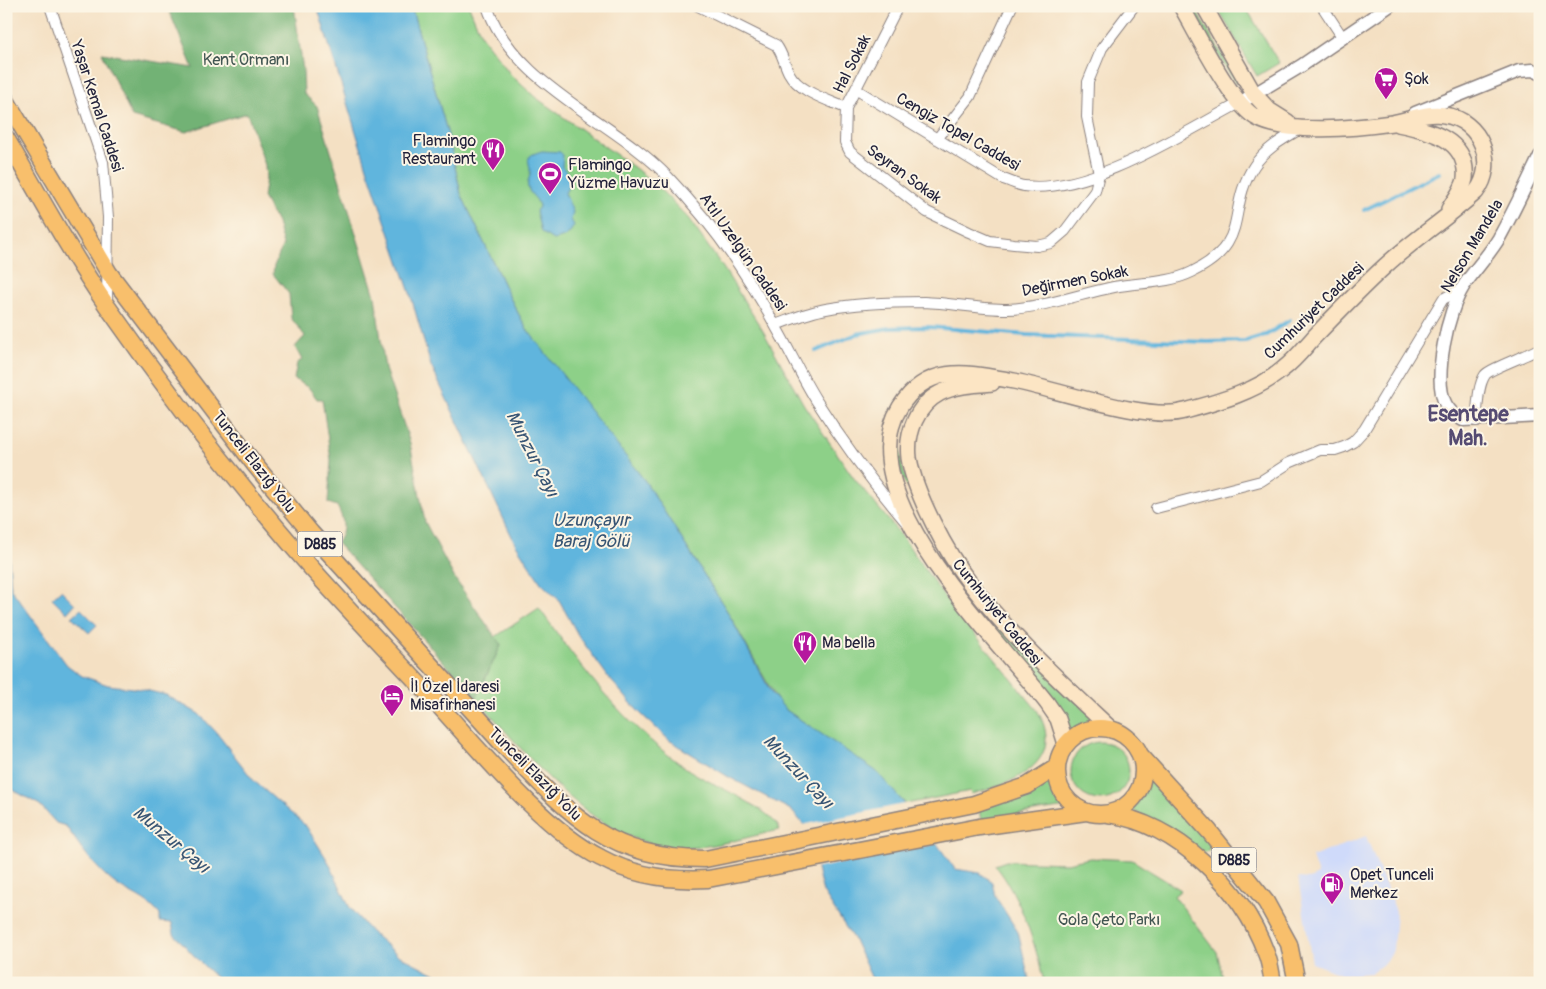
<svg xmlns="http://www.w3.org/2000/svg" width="1546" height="989" font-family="Pangolin,sans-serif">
<rect width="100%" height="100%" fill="#fcf5e5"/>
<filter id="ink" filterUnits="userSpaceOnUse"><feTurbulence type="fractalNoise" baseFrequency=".02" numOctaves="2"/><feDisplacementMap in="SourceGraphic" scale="10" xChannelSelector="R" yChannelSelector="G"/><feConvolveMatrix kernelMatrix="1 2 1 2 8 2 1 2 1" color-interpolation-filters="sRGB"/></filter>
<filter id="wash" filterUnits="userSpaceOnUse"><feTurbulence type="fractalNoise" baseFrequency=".0096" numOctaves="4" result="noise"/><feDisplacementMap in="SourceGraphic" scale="20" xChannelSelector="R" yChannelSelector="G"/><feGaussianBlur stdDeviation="1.12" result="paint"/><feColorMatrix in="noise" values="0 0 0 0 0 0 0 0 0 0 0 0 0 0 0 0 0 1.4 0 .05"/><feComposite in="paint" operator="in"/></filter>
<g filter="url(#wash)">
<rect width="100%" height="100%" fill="#f4e0c3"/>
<path fill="#cfdafa" d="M 1366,836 L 1396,911 L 1393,950 L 1386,962 L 1371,973 L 1343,975 L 1312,963 L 1298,878 L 1310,879 L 1318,875 L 1312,857 Z"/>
<path fill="#8dd088" stroke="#587962" d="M 411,6 L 469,6 L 481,35 L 511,75 L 535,97 L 635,168 L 656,185 L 688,218 L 722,266 L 763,331 L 804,405 L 853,477 L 904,539 L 945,598 L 1037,710 C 1068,763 1012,784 971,794 L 970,791 L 906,804 L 838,746 L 786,710 L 778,702 L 727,611 L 645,481 L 555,368 L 526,328 L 509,296 L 461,194 L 448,135 Z
M 1187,6 L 1193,6 L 1238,81 L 1236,84 Z
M 1216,6 L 1245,6 L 1279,63 L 1257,76 Z
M 936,384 C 932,390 922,396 916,402 C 894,425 896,459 910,486 L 907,487 C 886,447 897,407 936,384 Z
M 947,560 L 1099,724 L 1086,726 L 1070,734 L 958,590 L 942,562 Z
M 539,608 C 582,669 626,728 689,770 C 711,785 772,808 780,830 C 750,836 717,847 686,848 C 599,851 529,756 476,698 L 501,645 L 495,637 Z
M1071 771a29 29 0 1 1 58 0a29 29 0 1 1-58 0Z
M 1148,776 L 1211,844 L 1208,851 L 1201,853 L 1153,821 L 1132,810 L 1143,795 Z
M 1052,778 L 1058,796 L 1066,807 L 981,820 L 979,810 Z
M 1090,858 L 1132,860 L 1181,890 L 1174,896 L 1217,952 L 1224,983 L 1044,983 C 1036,945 1020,895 995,865 L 1006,861 L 1067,863 Z"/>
<path fill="#72b274" stroke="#4a6a58" d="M 167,6 L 294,6 L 303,70 L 304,94 L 317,106 L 375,296 L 385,369 L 410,443 L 425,522 L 455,579 L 501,645 L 476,698 L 337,543 C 346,529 344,520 337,506 L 328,503 L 331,460 L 322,399 L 317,399 L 309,388 L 294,379 L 297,363 L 302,360 L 295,347 L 305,336 L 291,318 L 289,294 L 273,274 L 274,266 L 283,245 L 277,223 L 263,197 L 266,178 L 265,165 L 247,113 L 186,132 L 132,117 L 102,53 L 193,68 Z"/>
<path fill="#61b5dd" stroke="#426c8c" d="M 317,6 L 411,6 L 448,135 L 461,194 L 509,296 L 526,328 L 645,481 L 727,611 L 772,694 L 786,710 L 876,771 L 924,826 L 955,869 L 980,873 L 992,882 L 995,896 L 1018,932 L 1030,983 L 874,983 L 854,940 L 823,892 L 806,827 L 791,810 L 727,776 L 669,740 L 638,711 L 609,678 L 578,635 L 559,600 L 541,583 L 515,543 L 431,366 L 410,293 L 368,171 Z
M 542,151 L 560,152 L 563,155 L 562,167 C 573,175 571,182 565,193 L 573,212 L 571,220 L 574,225 C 569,236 564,238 553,240 L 541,232 L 536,211 L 539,207 C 538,198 532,197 529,190 C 526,184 529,180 530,174 C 531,160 521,157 542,151 Z
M 6,548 L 9,557 L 11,589 L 67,665 L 82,676 L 108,685 L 141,689 L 166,695 L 199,714 L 216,732 L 254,781 L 306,826 L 328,861 L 350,908 L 371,932 L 398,955 L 453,983 L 222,983 L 198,960 L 174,934 L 172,923 L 160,922 L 160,915 C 148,899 128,894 113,882 C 95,868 78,844 66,826 L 56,823 L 40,805 L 6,786 Z
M 61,590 L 75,604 L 67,613 L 52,598 Z
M 81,609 L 97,625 L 89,633 L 72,617 Z"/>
<path fill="#f4e0c3" d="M 909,803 L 939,843 L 813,869 L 802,825 Z"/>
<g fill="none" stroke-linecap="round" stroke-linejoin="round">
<path stroke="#61b5dd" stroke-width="4" d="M 1364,210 L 1439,173
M 816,351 L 857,334 L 889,328 L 929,327 L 1027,335 L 1207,342 L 1246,341 L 1266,335 L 1290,320"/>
</g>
</g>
<g filter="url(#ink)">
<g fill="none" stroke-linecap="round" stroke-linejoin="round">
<g stroke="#8b817f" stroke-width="12">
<path id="minor" d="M 50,6 L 103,162 L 108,217 L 107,305
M 487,6 C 513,85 614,120 668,177 C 710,221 747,273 776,327 C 790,351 801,376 816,400 C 843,443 872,482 905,521
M 698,6 L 776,45 C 783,54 784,64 789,73 C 799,92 828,100 846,108
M 898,6 L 846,108 L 845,142 L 850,152 L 927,212 L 969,232 L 990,241 L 1014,244 L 1037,246 L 1051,243 L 1065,231 L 1095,191 L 1099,174 L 1087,117 L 1088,82 L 1102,48 L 1134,6
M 1322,6 L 1343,38
M 857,90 L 1003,179 C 1010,181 1017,185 1024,186 C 1088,195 1183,133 1238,104
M 937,139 L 970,97 L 1012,6
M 775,325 C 792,319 809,312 826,309 C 857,303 892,302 924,302 C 952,303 979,309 1007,309 C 1043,308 1079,294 1114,287 C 1140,282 1168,284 1192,272 C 1253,242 1225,210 1254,166 C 1265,149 1283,139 1300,129
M 1476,421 C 1478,408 1477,387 1485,375 C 1489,369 1529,355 1540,348
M 1156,508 L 1261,481 L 1289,463 L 1320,450 L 1335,450 L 1344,447 L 1353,442 L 1364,430 L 1443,299 L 1463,288"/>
</g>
<g stroke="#8b817f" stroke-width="15">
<path id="tertiary" d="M 1238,104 L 1301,66 L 1389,6
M 1415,113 L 1519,71 L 1533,70 L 1540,73
M 1540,156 C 1527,183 1514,211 1499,238 C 1489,255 1474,270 1463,287 C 1448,311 1432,379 1446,405 C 1451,413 1455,416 1463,420 L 1540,416"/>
</g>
<g stroke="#8b817f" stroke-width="18">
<path id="secondary" d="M 1204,6 L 1254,94 L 1269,110 L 1288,122
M 1398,124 C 1427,130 1469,138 1465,179 C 1463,190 1454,200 1449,209
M 992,383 C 974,385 956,385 940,393 C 917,405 906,433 909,458 C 915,494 947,554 970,583 C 1011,637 1063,684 1112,730
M 1066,744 L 1058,719 L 1047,703 C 997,638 846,494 900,407 C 928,362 969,373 1014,381 C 1055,389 1148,422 1185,411 C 1218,402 1256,392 1283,369 C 1295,360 1305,347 1315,336 C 1338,312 1360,289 1384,267 C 1413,240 1446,219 1476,192 C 1498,164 1481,120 1444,115 C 1427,112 1409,120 1392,123 C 1357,128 1288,135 1257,118 C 1232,106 1197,33 1181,6"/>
</g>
<g stroke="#8b817f" stroke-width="19">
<path id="primary" d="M 6,100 L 109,273 L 255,465 L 311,533 L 506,748 C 569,814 608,859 705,859 L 974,804 L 1027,786 L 1057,767
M 6,138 C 39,195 70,252 107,306 C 165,389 228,471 294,548 C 338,600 387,649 433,699 C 479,749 542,828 601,858 C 634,876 671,881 708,879 L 979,827 L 1086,812
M1057 771a43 43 0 1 1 86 0a43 43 0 1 1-86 0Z
M 1140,755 L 1209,831 L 1266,902 L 1289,944 L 1297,983
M 1108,814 C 1178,824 1242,888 1266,953 C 1270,962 1271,973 1273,983"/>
</g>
<use href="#minor" stroke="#fff" stroke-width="10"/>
<use href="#tertiary" stroke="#fff" stroke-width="12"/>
<use href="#secondary" stroke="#fce5c4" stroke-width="15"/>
<use href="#primary" stroke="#f8bf6c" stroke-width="16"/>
</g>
</g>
<defs>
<g id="supermarket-pin" transform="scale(1.25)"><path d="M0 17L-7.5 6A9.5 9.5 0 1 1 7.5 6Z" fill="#b5179e" stroke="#fcf5e5"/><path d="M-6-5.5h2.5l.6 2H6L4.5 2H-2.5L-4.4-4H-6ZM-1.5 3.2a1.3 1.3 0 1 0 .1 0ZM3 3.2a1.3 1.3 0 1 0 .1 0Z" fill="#fff"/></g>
<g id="restaurant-pin" transform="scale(1.25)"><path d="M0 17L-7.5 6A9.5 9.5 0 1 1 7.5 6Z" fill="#b5179e" stroke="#fcf5e5"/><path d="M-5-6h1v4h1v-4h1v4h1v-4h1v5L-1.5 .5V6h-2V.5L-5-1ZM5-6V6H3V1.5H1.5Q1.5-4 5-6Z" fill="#fff"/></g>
<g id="stadium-pin" transform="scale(1.25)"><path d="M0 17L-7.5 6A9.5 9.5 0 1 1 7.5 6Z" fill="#b5179e" stroke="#fcf5e5"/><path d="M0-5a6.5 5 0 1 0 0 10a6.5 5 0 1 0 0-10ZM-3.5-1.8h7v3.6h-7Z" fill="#fff"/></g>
<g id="hotel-pin" transform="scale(1.25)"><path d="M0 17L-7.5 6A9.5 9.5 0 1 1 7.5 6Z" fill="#b5179e" stroke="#fcf5e5"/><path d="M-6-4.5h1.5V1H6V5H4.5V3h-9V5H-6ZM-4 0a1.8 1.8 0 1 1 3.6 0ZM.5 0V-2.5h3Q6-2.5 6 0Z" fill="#fff"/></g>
<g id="fuel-pin" transform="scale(1.25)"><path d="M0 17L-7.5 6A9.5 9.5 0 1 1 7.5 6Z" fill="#b5179e" stroke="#fcf5e5"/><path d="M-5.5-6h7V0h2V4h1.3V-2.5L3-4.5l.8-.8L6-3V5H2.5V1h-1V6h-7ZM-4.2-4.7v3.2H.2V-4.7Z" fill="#fff"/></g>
</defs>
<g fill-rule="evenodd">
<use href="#supermarket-pin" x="1386" y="79"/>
<use href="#restaurant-pin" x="493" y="150"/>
<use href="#stadium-pin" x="550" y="174"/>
<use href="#restaurant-pin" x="805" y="643"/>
<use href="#hotel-pin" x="392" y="696"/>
<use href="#fuel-pin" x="1332" y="884"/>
</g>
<g text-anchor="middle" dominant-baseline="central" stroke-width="4" stroke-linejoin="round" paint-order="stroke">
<g fill="#fcf5e5" stroke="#63616e" stroke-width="1">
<rect x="297.5" y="531.5" width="45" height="25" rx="4"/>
<rect x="1211.5" y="847.5" width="45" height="25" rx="4"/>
</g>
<g font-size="15" font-weight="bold" fill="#22223b">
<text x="320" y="544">D885</text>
<text x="1234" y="860">D885</text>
</g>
<g font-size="16" fill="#425652" stroke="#fcf5e5">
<text x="246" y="60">Kent Ormanı</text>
<text x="1109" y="920">Gola Çeto Parkı</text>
</g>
<g font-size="16" fill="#22223b" stroke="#fcf5e5">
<text transform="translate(852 64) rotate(-63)">Hal Sokak</text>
<text transform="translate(97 106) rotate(72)">Yaşar Kemal Caddesi</text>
<text transform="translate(958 132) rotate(30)">Cengiz Topel Caddesi</text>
<text transform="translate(904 174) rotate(36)">Seyran Sokak</text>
<text transform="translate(1472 246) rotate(-59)">Nelson Mandela</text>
<text transform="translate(743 252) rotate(55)">Atıl Uzelgün Caddesi</text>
<text transform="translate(1075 281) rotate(-11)">Değirmen Sokak</text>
<text transform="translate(1314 311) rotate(-44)">Cumhuriyet Caddesi</text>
<text transform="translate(254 462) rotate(52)">Tunceli Elazığ Yolu</text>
<text transform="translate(997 612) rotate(51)">Cumhuriyet Caddesi</text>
<text transform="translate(535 774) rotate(45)">Tunceli Elazığ Yolu</text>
</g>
<g font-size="16" fill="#22223b" stroke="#fcf5e5" text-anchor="start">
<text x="1404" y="79">Şok</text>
<text x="476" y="141" text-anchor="end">Flamingo<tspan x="476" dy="18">Restaurant</tspan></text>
<text x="568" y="165">Flamingo<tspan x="568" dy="18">Yüzme Havuzu</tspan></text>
<text x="822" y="643">Ma bella</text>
<text x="410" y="687">İl Özel İdaresi<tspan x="410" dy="18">Misafirhanesi</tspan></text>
<text x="1350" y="875">Opet Tunceli<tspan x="1350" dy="18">Merkez</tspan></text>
</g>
<g font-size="18" font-style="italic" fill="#385574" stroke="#fcf5e5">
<text transform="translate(532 454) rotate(63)">Munzur Çayı</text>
<text x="591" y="520">Uzunçayır<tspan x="591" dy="21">Baraj Gölü</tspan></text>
<text transform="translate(798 772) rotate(47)">Munzur Çayı</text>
<text transform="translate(171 840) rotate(40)">Munzur Çayı</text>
</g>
<g font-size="21" font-weight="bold" fill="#554b72" stroke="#fcf5e5">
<text x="1468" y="414">Esentepe<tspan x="1468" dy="24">Mah.</tspan></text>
</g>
</g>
<rect width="1546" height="989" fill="none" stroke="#fcf5e5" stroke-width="25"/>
</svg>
